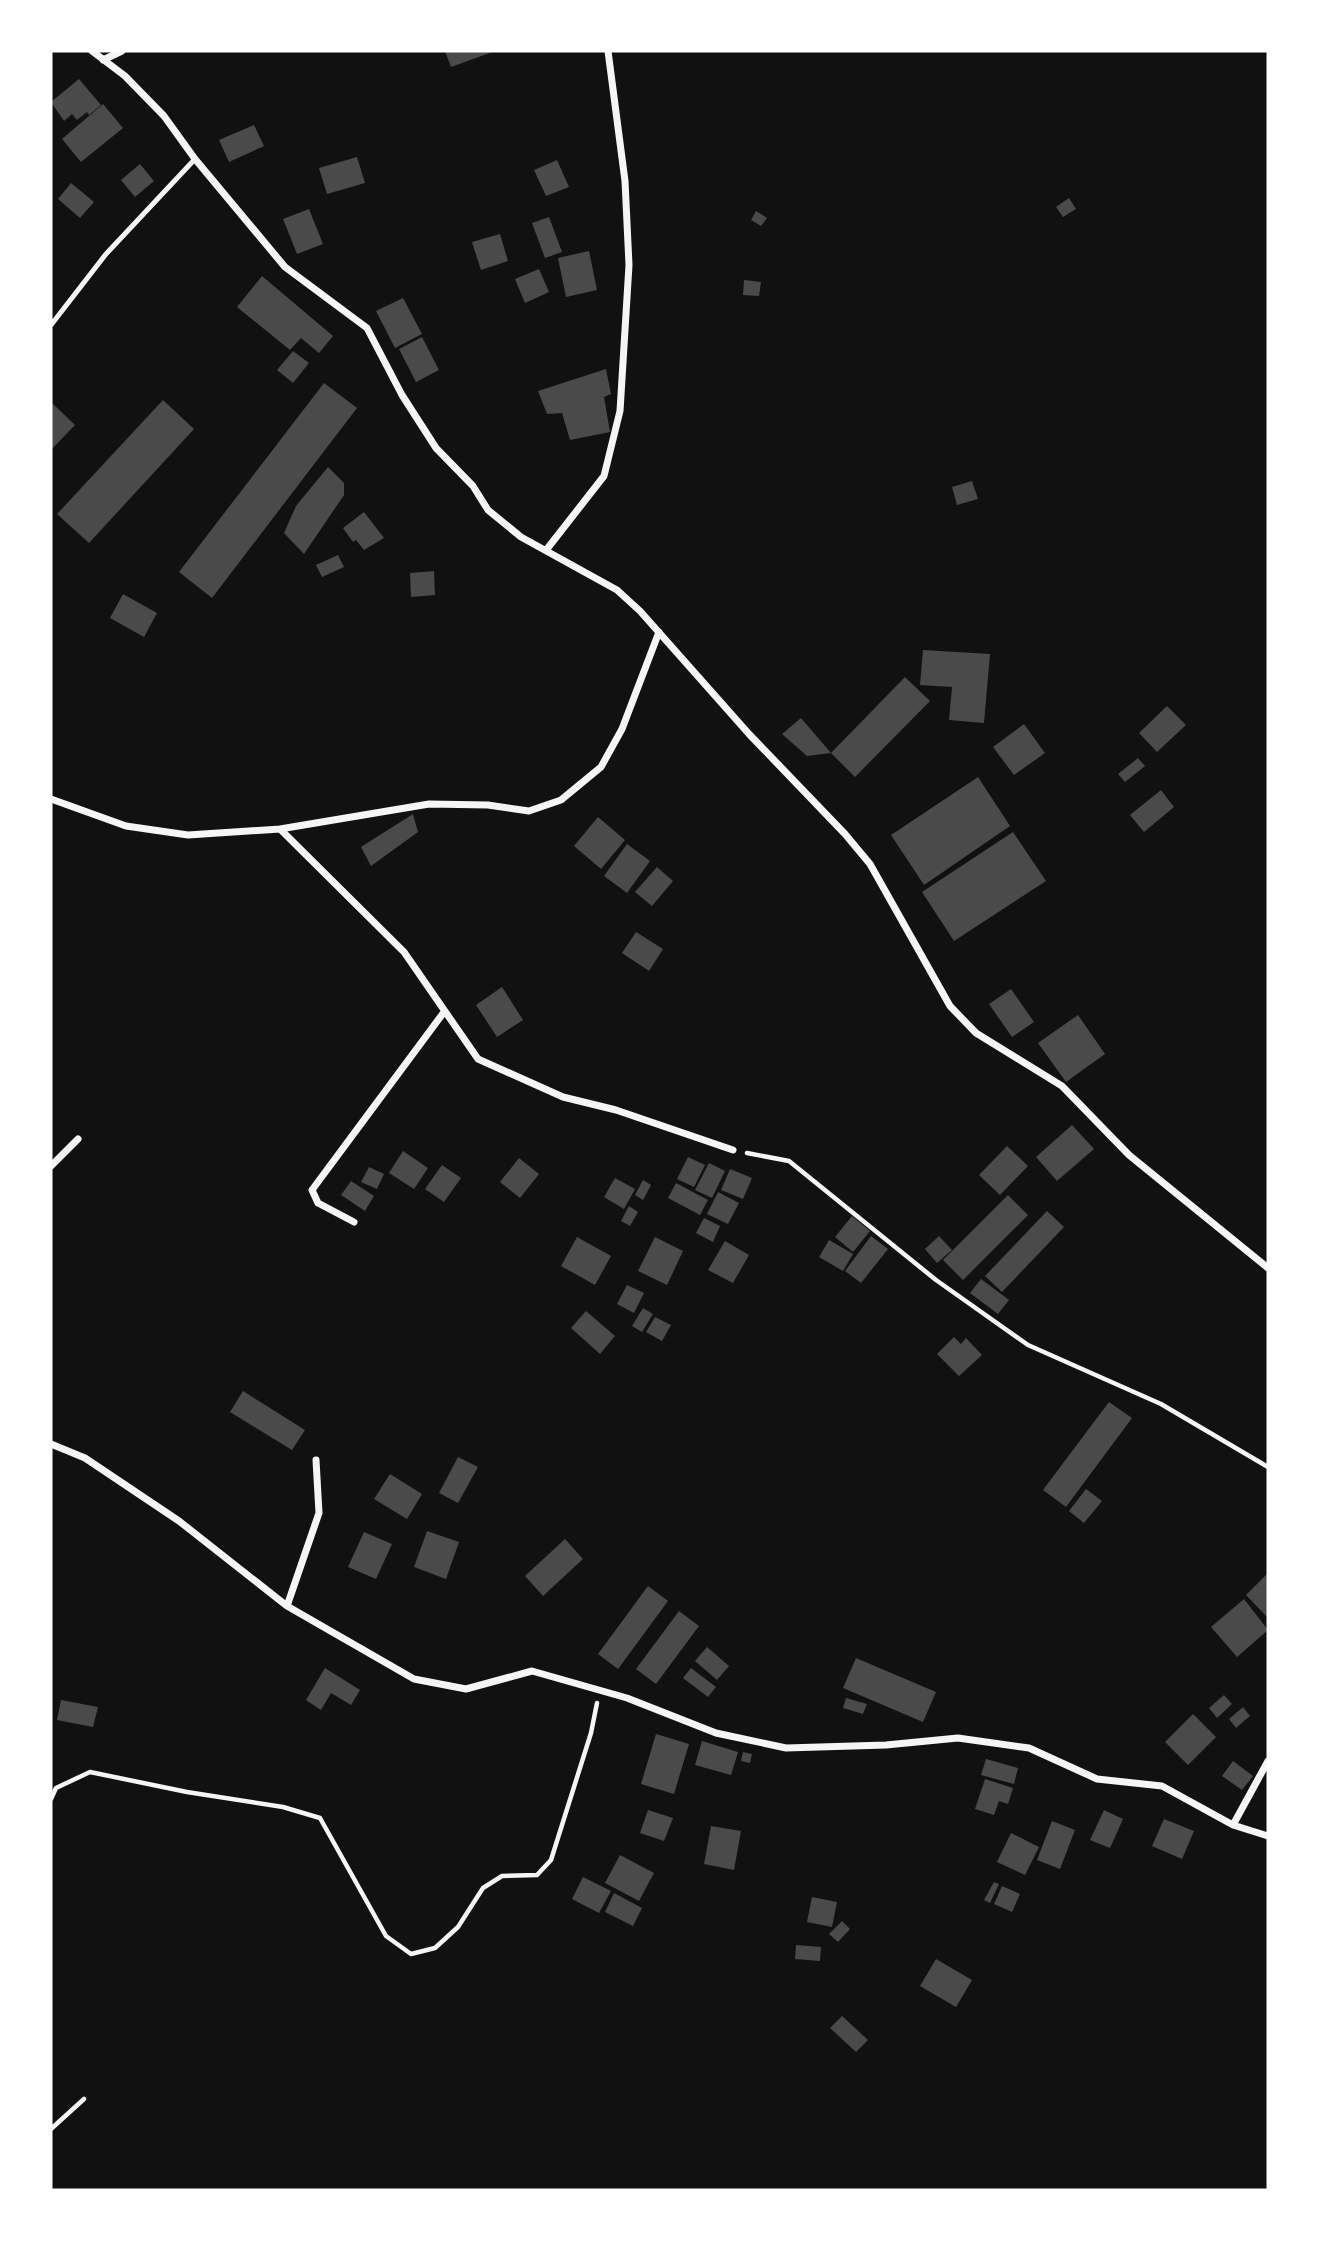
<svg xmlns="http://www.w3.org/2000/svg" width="1319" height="2241" font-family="Roboto,sans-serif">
<rect width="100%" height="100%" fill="#111"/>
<path fill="#4a4a4a" d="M 445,51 L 495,51 L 451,67 Z
M 79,79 L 101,105 L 89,115 L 87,112 L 77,120 L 72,114 L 64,121 L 51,102 Z
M 103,104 L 123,128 L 81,162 L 62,139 Z
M 254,125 L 264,146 L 229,162 L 219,140 Z
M 357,157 L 365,183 L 327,194 L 319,168 Z
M 557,160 L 569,187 L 546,196 L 534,170 Z
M 140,164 L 154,181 L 135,197 L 121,180 Z
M 71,183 L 94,202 L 80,218 L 58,199 Z
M 1069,198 L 1076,209 L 1063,217 L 1056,207 Z
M 309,209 L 323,244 L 297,254 L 283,219 Z
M 756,211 L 767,218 L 761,226 L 751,220 Z
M 549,217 L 562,252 L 545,258 L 532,223 Z
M 500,234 L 508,261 L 481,270 L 472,242 Z
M 589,251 L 597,290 L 566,297 L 558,258 Z
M 539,269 L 549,292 L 525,303 L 515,279 Z
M 262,276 L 333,336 L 319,353 L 301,338 L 290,350 L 237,307 Z
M 744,280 L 761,282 L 759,296 L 743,295 Z
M 403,298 L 422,334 L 395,348 L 376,311 Z
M 422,337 L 439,370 L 416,382 L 399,349 Z
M 293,351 L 309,363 L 293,383 L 277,370 Z
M 606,369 L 611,394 L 604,397 L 610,432 L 570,440 L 562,413 L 547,414 L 538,391 Z
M 324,383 L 357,408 L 212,598 L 179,572 Z
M 163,400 L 194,429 L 89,543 L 57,514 Z
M 51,402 L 75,425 L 51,450 Z
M 328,467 L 344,483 L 344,495 L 304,554 L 284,533 L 296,506 Z
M 972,481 L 978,499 L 957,505 L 952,487 Z
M 364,512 L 384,538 L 364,550 L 356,540 L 353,542 L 343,528 Z
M 338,555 L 344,567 L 322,577 L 316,565 Z
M 434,571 L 435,595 L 411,597 L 410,573 Z
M 123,594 L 157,613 L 144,637 L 110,618 Z
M 923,650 L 990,654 L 984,723 L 949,720 L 952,687 L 920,685 Z
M 905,677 L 930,701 L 855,777 L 831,753 Z
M 1167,706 L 1186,725 L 1157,752 L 1139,733 Z
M 801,718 L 831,753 L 807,756 L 782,734 Z
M 1024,724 L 1045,753 L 1014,775 L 993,747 Z
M 1138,758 L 1145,766 L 1125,782 L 1118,774 Z
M 978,777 L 1010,826 L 924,885 L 891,835 Z
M 1161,790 L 1174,807 L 1144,832 L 1130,815 Z
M 413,814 L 418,832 L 371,866 L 361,847 Z
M 598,817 L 625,840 L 601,869 L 574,846 Z
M 1013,832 L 1046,881 L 954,941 L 922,892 Z
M 627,844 L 650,861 L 627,893 L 604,876 Z
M 657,867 L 673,881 L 652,906 L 635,892 Z
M 636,932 L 663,949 L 649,971 L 622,953 Z
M 502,987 L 523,1020 L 497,1037 L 476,1005 Z
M 1011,989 L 1034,1022 L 1012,1037 L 989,1004 Z
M 1078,1015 L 1105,1054 L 1066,1082 L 1038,1043 Z
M 1072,1125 L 1094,1149 L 1057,1181 L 1036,1157 Z
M 1007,1146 L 1028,1166 L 1000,1195 L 979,1175 Z
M 403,1151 L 428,1168 L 414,1189 L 389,1173 Z
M 688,1157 L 705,1165 L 694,1187 L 677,1179 Z
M 519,1158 L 539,1174 L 520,1198 L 500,1182 Z
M 709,1163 L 725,1171 L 712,1198 L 695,1190 Z
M 442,1165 L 461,1178 L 444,1202 L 425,1189 Z
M 369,1167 L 384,1174 L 377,1189 L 361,1182 Z
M 730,1169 L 752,1178 L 743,1199 L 721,1190 Z
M 615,1178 L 635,1189 L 624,1209 L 604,1197 Z
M 643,1180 L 651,1185 L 643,1200 L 635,1195 Z
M 351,1181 L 374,1196 L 365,1211 L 341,1195 Z
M 676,1183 L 708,1200 L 700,1215 L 668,1198 Z
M 718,1192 L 739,1203 L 728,1224 L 707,1214 Z
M 1008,1195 L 1028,1215 L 963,1280 L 943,1260 Z
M 629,1206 L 638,1212 L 630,1226 L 621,1221 Z
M 1047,1211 L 1064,1227 L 1002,1292 L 985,1276 Z
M 852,1216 L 870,1231 L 853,1252 L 835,1237 Z
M 704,1218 L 720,1226 L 713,1242 L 696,1233 Z
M 871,1236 L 888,1249 L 861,1283 L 845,1271 Z
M 939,1236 L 952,1250 L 937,1263 L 925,1249 Z
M 577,1237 L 611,1256 L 595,1285 L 561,1266 Z
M 655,1237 L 683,1251 L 667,1285 L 638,1271 Z
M 829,1240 L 853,1254 L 843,1271 L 819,1257 Z
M 725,1241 L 749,1255 L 733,1283 L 708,1270 Z
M 981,1279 L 1009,1300 L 998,1314 L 970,1293 Z
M 627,1285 L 644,1293 L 634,1313 L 617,1304 Z
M 643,1308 L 653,1314 L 642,1332 L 632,1326 Z
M 586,1311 L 615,1336 L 600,1354 L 571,1328 Z
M 655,1317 L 671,1325 L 662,1341 L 646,1332 Z
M 954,1337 L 961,1344 L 966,1338 L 982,1355 L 959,1376 L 937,1354 Z
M 243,1391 L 305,1430 L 292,1450 L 230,1412 Z
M 1109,1402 L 1132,1418 L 1066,1507 L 1043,1490 Z
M 458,1457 L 478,1467 L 458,1503 L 439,1493 Z
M 390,1474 L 422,1494 L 407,1519 L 374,1499 Z
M 1086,1489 L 1102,1501 L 1084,1523 L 1069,1511 Z
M 427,1531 L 459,1542 L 446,1579 L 414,1567 Z
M 364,1532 L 392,1544 L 376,1579 L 348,1567 Z
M 565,1539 L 583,1559 L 543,1596 L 525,1576 Z
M 1268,1573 L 1268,1618 L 1246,1595 Z
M 648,1586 L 668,1601 L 618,1669 L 598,1654 Z
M 1244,1599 L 1268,1630 L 1237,1657 L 1211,1627 Z
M 679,1611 L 699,1626 L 656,1684 L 636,1669 Z
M 707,1647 L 729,1666 L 717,1680 L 695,1661 Z
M 856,1658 L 936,1692 L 923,1722 L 843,1688 Z
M 325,1668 L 360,1690 L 351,1705 L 331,1693 L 321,1710 L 306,1700 Z
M 691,1668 L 716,1687 L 708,1697 L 683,1678 Z
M 1224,1695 L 1232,1704 L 1217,1718 L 1209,1708 Z
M 846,1698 L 867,1704 L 863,1714 L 843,1708 Z
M 61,1700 L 98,1707 L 93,1727 L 57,1720 Z
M 1243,1707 L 1250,1716 L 1236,1728 L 1229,1719 Z
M 1193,1714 L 1216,1737 L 1188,1765 L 1165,1742 Z
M 656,1734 L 689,1744 L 674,1794 L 641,1784 Z
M 702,1741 L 738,1752 L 731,1775 L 695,1765 Z
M 743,1752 L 752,1754 L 750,1763 L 741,1761 Z
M 986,1759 L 1018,1768 L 1014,1784 L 981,1775 Z
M 1233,1761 L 1253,1776 L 1242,1790 L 1222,1776 Z
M 985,1779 L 1013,1788 L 1008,1804 L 999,1801 L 994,1815 L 975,1809 Z
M 648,1810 L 673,1818 L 664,1841 L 640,1833 Z
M 1104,1810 L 1123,1819 L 1110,1848 L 1090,1840 Z
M 1164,1819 L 1194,1831 L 1182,1859 L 1152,1846 Z
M 1052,1821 L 1075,1830 L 1060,1869 L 1037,1860 Z
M 711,1826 L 741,1831 L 734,1870 L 704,1864 Z
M 1011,1833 L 1039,1847 L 1025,1875 L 997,1862 Z
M 620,1855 L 654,1873 L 639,1901 L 605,1883 Z
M 583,1877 L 611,1891 L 599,1913 L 572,1899 Z
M 994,1882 L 999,1884 L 990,1903 L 984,1900 Z
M 1002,1886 L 1020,1894 L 1012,1912 L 994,1904 Z
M 614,1893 L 642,1908 L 633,1926 L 605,1912 Z
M 812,1897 L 837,1902 L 832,1927 L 807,1922 Z
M 842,1921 L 850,1929 L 838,1942 L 829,1934 Z
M 796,1945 L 821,1947 L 820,1961 L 795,1959 Z
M 936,1959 L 972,1980 L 956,2007 L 920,1986 Z
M 842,2016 L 868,2040 L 856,2052 L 830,2028 Z"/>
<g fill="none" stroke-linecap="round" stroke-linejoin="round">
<path stroke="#f5f5f5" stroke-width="4.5" d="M 747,1153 L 789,1161 L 936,1280 L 1028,1345 L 1161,1404 L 1268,1467
M 51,1799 L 56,1788 L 90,1772 L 187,1792 L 283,1807 L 320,1818 L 386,1936 L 411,1954 L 435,1948 L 458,1927 L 483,1888 L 502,1876 L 537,1875 L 551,1860 L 591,1733 L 597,1703
M 51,2129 L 84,2099"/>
<path stroke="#f5f5f5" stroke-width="5" d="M 51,325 L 106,254 L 195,159"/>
<path stroke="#f5f5f5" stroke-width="7" d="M 92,51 L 125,76 L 164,116 L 195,159 L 285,267 L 367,328 L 402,395 L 436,448 L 473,486 L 488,510 L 521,537 L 617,590 L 640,611 L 749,734 L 845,834 L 870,864 L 950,1006 L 976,1033 L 1062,1086 L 1129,1155 L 1268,1268
M 103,60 L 122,51
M 547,549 L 604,476 L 620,411 L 629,265 L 625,181 L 608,51
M 51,799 L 126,826 L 188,835 L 280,829 L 404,952 L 478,1059 L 563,1097 L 616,1110 L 733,1150
M 280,829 L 429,804 L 488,805 L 529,811 L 561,800 L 601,767 L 622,729 L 659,632
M 51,1166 L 78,1139
M 354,1222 L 318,1203 L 312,1190 L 444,1012
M 51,1444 L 85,1458 L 179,1521 L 287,1606 L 414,1679 L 466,1689 L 532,1671 L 627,1698 L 716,1733 L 786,1748 L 886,1745 L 958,1738 L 1029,1748 L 1097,1779 L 1162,1786 L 1233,1825 L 1268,1836
M 287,1606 L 319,1513 L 316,1460
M 1233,1825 L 1268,1761"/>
</g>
<rect width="1319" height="2241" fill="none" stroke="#ffffff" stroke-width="105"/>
</svg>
